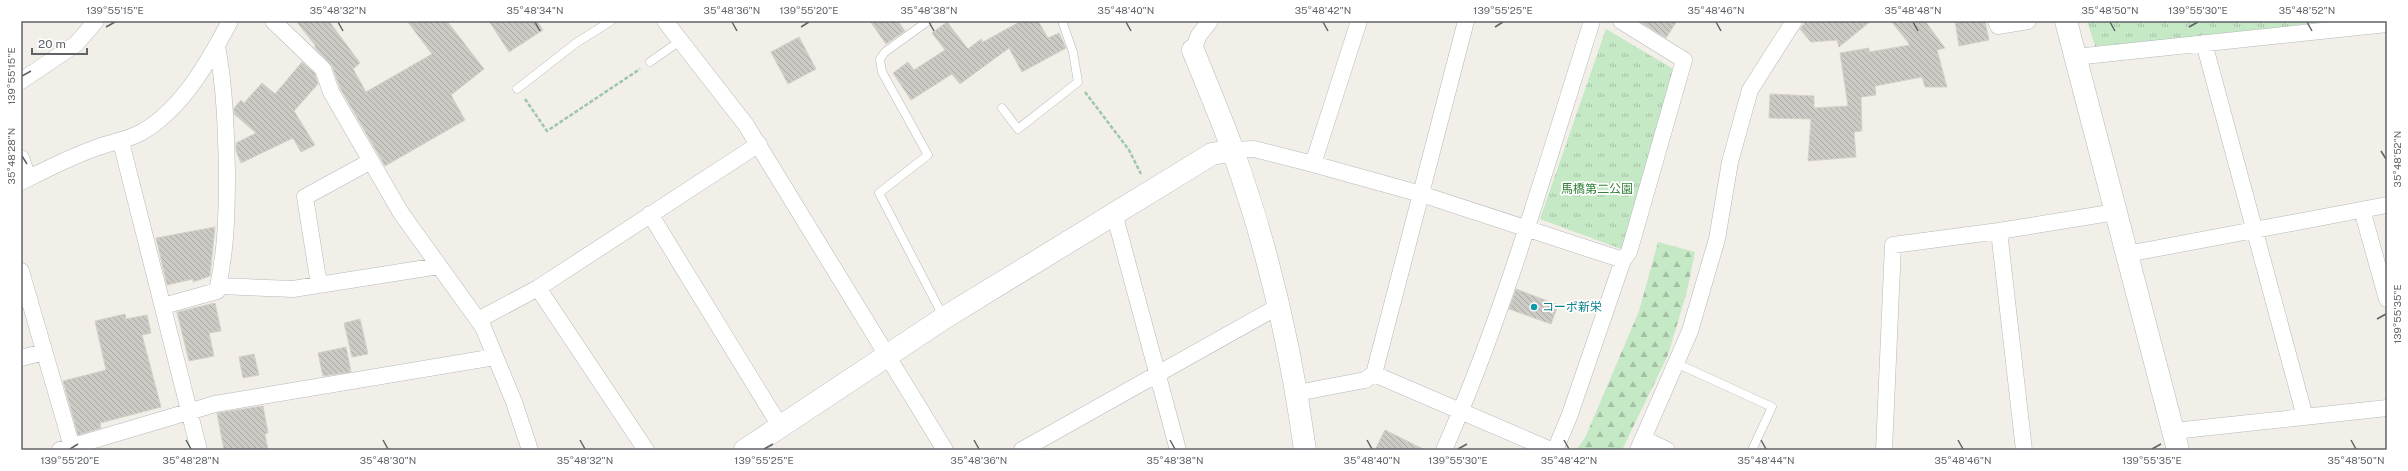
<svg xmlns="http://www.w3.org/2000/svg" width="2408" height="471" font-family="'Public Sans','Noto Sans JP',sans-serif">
<defs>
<pattern id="grass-tufts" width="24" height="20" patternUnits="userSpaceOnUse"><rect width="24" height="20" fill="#c5e8c5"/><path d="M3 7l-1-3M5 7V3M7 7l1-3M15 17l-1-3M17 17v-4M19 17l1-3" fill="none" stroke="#a3c0a4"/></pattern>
<pattern id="forest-firs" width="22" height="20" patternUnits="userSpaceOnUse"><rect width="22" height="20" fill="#c5e8c5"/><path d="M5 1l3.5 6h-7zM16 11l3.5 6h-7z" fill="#a3c0a4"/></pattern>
<pattern id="building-back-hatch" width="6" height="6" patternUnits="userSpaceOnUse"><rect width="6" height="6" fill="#cccac5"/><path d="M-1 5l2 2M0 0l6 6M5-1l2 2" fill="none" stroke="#a9a8a4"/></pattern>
</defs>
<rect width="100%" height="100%" fill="#f1efe8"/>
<path fill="url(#grass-tufts)" d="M 2087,21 L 2328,21 L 2199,38 L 2095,46 Z
M 1606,29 L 1675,70 L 1624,250 L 1540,219 Z"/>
<path fill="url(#forest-firs)" d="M 1658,242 L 1695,252 L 1687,291 L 1668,355 L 1622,450 L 1576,450 L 1585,438 L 1639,311 Z"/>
<path fill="url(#building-back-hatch)" stroke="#d6d1c6" d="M 296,21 L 329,21 L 360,63 L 353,69 L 366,92 L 432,54 L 407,21 L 447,21 L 484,69 L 451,95 L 465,120 L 385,166 L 340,88 L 332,66 L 315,48 L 315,45 Z
M 489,21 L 537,21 L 543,30 L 509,52 Z
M 870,21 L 898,21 L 905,31 L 886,44 Z
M 1021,21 L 1038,21 L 1048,38 L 1059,33 L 1066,48 L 1022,72 L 1009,48 L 960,84 L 952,74 L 911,100 L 893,73 L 908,62 L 914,70 L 945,50 L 932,33 L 947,22 L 968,49 L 981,39 L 983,42 Z
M 1639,21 L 1677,21 L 1666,38 Z
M 1806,21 L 1871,21 L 1839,47 L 1837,40 L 1811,42 L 1800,29 Z
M 1891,21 L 1925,21 L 1945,48 L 1937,50 L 1947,87 L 1925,87 L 1922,77 L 1875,86 L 1876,95 L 1861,97 L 1862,131 L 1854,132 L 1856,157 L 1808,161 L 1811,119 L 1769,118 L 1770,94 L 1814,96 L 1814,108 L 1848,106 L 1840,53 L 1869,48 L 1869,52 L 1910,45 Z
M 1955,21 L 1985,21 L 1989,40 L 1959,46 Z
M 799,37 L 816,69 L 788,84 L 771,52 Z
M 302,62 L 315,74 L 318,84 L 294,111 L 315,145 L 301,152 L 293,138 L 241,163 L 236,151 L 236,143 L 256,133 L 234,114 L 234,108 L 241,100 L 244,103 L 262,83 L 275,94 Z
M 215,227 L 210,276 L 193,282 L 193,279 L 167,285 L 156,238 Z
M 1516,289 L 1558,305 L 1551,324 L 1509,309 Z
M 215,303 L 221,331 L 209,333 L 214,356 L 189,361 L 177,312 Z
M 125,314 L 126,319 L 147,315 L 151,333 L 142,335 L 161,407 L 100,423 L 101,428 L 78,435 L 63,381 L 106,370 L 95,321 Z
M 360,319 L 368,354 L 352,357 L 344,323 Z
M 346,347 L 351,372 L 323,376 L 318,353 Z
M 254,354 L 259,375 L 243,378 L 239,357 Z
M 263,406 L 268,433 L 265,434 L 268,450 L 224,450 L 217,413 Z
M 1385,430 L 1425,450 L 1375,450 Z"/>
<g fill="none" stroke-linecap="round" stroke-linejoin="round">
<g stroke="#b5b8bc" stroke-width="9">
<path id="lane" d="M 928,21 L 885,52 L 880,59 L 882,72 L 928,155 L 879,193 L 944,318
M 650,62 L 680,41
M 517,89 L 576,43 L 611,21
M 1002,108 L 1018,129 L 1078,82 L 1073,52 L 1062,21
M 1676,363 L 1772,407 L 1752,450"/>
</g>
<g stroke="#b5b8bc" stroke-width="17">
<path id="street" d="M 273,21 L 323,69 L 331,92 L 401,213 L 483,327 L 514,402 L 530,450
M 665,21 L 746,125 L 945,450
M 1359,21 L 1313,164 L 1421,194 L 1623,260
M 1996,21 L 1998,26 L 2028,21
M 2204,43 L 2305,417
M 1193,50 L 1199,35 L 1210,21
M 2075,57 L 2387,24
M 21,81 L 76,44 L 96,21
M 121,142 L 199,450
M 1233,150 L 1254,149 L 1313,164
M 21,158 L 28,178
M 21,182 C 45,170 68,158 93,149 C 109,142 126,141 142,132 C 182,109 209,61 230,21
M 2362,210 L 2387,299
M 1114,213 L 1178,450
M 650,214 L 780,426
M 1999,231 L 2024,450
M 2127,254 L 2387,205
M 21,271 L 72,447
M 319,285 L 305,197 L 371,161
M 219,286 L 293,289 L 439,266
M 538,288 L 646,450
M 163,306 L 217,291 C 226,252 227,213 227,173 C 226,129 225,89 217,46
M 478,320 L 538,288 L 759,144
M 21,358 L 44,352
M 1374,374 L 1551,450
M 1297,393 L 1365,380 L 1374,374 L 1466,21
M 2174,431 L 2387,408
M 1644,439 L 1667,450
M 60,450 L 215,404 L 495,357
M 1022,450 L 1279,306
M 1444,450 C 1505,312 1546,165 1592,21
M 1555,450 L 1569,417 L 1623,260 L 1629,252 L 1684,60 L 1621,21
M 1638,450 L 1690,331 L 1717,239 L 1730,162 L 1750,90 L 1794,21
M 1884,450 L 1893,245 L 1999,231 L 2116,212"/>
</g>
<g stroke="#b6babf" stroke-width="23">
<path id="secondary" d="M 2066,21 L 2178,450
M 1193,50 C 1206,83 1221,117 1233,151 C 1268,248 1291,348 1305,450
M 745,450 L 944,318 L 1212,154 L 1233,150"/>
</g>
<path stroke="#9cc7a9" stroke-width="2.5" stroke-dasharray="4 2" stroke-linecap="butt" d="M 1085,92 L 1129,150 L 1141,174
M 525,99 L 547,131 L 640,69"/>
<use href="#lane" stroke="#fff" stroke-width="8"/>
<use href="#street" stroke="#fff" stroke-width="16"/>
<use href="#secondary" stroke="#fff" stroke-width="22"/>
</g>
<path fill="none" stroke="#5f6368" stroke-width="1.5" d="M 338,22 L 343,31M 535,22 L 540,31M 732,22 L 737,31M 929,22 L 934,31M 1126,22 L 1131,31M 1323,22 L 1328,31M 1716,22 L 1721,31M 1913,22 L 1918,31M 2110,22 L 2115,31M 2307,22 L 2312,31M 106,27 L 115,22M 801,27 L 809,22M 1495,27 L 1503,22M 2189,27 L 2198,22M 22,76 L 31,71M 2381,151 L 2386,159M 22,156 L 27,164M 2377,319 L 2386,314M 186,440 L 191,449M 383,440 L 388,449M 580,440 L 585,449M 974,440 L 979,449M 1170,440 L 1175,449M 1367,440 L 1372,449M 1564,440 L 1569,449M 1761,440 L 1766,449M 1958,440 L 1963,449M 2351,440 L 2356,449M 70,449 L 78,444M 764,449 L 773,444M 1458,449 L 1467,444M 2152,449 L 2161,444"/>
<circle fill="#0f9aa8" stroke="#fff" stroke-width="1.5" cx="1534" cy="307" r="4"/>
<g text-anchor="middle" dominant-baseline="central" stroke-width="3.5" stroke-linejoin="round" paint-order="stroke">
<g font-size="12" fill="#348238" stroke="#fff">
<text x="1597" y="189">馬橋第二公園</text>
</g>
<g font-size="12" fill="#0d838f" stroke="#fff" text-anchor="start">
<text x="1542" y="307">コーポ新栄</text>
</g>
</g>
<rect width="2408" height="471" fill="none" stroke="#ffffff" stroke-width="44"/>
<path d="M32 48v6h55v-6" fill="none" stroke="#5f6368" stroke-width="2"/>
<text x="38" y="48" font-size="12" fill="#5f6368" stroke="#ffffff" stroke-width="3" paint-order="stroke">20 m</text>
<rect x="22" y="22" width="2364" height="427" fill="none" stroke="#5f6368" stroke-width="1.5"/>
<g font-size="10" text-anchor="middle" fill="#5f6368">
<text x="115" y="14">139°55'15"E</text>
<text x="338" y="14">35°48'32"N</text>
<text x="535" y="14">35°48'34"N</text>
<text x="732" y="14">35°48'36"N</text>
<text x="809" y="14">139°55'20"E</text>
<text x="929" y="14">35°48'38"N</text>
<text x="1126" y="14">35°48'40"N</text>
<text x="1323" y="14">35°48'42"N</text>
<text x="1503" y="14">139°55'25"E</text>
<text x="1716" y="14">35°48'46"N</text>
<text x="1913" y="14">35°48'48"N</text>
<text x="2110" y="14">35°48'50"N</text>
<text x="2198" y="14">139°55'30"E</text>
<text x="2307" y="14">35°48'52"N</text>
<text transform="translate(11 76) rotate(-90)" y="4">139°55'15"E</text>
<text transform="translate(11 156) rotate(-90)" y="4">35°48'28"N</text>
<text transform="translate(2397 159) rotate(-90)" y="4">35°48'52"N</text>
<text transform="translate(2397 314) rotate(-90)" y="4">139°55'35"E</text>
<text x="70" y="464">139°55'20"E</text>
<text x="191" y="464">35°48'28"N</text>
<text x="388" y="464">35°48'30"N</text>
<text x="585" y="464">35°48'32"N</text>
<text x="764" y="464">139°55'25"E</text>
<text x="979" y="464">35°48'36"N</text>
<text x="1175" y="464">35°48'38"N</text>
<text x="1372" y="464">35°48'40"N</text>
<text x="1458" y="464">139°55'30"E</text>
<text x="1569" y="464">35°48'42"N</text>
<text x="1766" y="464">35°48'44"N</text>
<text x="1963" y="464">35°48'46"N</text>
<text x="2152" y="464">139°55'35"E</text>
<text x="2356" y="464">35°48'50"N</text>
</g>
</svg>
